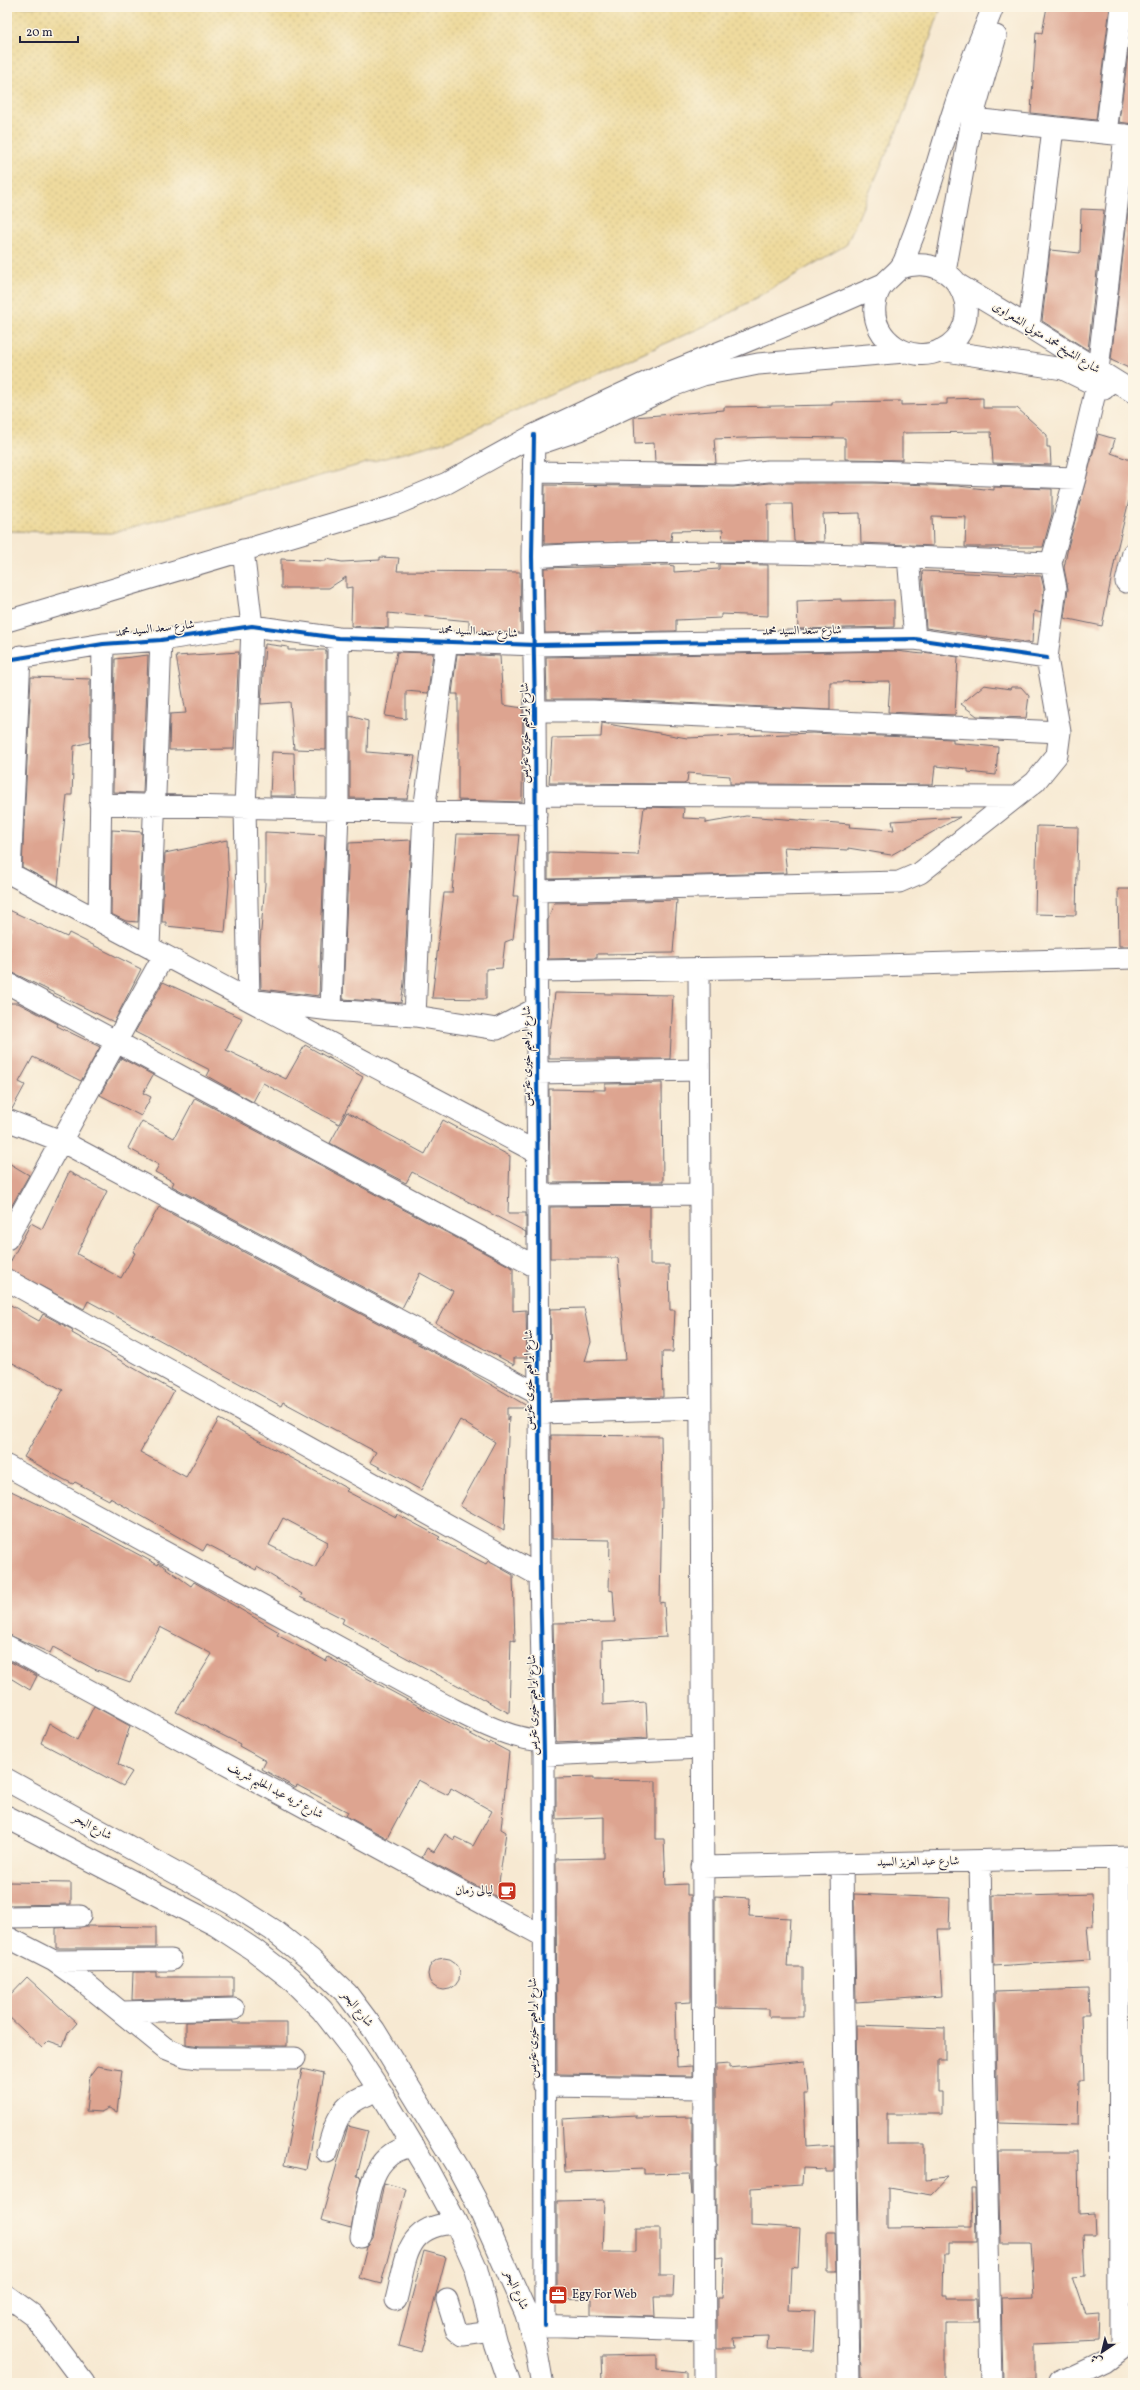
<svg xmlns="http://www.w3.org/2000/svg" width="1140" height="2390" font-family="Vollkorn,Amiri,serif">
<defs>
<pattern id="sand-dots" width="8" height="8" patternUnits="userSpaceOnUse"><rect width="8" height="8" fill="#eeda9e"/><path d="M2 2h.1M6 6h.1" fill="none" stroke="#ccbb89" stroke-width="1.8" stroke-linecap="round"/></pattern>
</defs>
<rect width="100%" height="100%" fill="#fcf5e5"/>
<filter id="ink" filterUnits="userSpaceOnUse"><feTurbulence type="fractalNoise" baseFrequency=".025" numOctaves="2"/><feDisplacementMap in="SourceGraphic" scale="8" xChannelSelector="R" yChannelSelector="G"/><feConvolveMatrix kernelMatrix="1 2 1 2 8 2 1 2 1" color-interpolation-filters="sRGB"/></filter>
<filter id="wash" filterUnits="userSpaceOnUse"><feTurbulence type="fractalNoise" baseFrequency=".012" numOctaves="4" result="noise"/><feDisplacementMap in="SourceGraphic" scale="16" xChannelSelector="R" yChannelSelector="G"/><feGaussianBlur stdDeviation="0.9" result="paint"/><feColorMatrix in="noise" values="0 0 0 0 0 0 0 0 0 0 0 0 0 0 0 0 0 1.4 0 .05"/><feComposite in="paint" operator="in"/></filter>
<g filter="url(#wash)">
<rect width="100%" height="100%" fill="#f7e9d2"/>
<path fill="url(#sand-dots)" stroke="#887e6c" d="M 7,7 L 941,7 L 903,116 L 846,245 L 718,320 L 447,441 L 111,533 L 7,531 Z"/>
<g id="blocks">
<path fill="#dda490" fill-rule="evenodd" d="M 1047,7 L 1110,7 L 1096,120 L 1031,113 L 1036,32 L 1042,33 Z
M 1133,16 L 1133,124 L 1119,122 Z
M 1081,209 L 1104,210 L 1088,350 L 1042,321 L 1050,250 L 1080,253 Z
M 1128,210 L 1133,210 L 1133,370 L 1111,360 Z
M 983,398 L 983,408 L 1017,408 L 1047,435 L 1047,447 L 1050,447 L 1051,465 L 993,463 L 991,432 L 902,433 L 902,460 L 845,459 L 845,438 L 773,437 L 714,439 L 716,463 L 655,462 L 654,443 L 635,444 L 634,417 L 724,410 L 724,407 L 832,405 L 832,402 L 901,401 L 901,405 L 947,404 L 947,399 Z
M 1098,434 L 1115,439 L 1111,453 L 1133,461 L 1133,484 L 1116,554 L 1102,626 L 1064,618 L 1068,589 L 1064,568 L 1068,547 Z
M 769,483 L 874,483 L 958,486 L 994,490 L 994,487 L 1052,489 L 1052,514 L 1043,547 L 965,547 L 966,517 L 932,516 L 933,546 L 861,543 L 860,513 L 823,514 L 824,542 L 794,541 L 792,504 L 768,504 L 768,541 L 722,540 L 723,530 L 672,531 L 671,541 L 544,544 L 545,485 L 733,487 Z
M 380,557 L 399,558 L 397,571 L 520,572 L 521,633 L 469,631 L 469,621 L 388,613 L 388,628 L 351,626 L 352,587 L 346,588 L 346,577 L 329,588 L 281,588 L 281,559 L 326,561 L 326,559 L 342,562 L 380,560 Z
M 719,564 L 768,565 L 768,616 L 721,614 L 721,618 L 676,620 L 676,631 L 545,633 L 544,568 L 668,565 L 674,566 L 674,572 L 719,569 Z
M 922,571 L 1041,576 L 1044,588 L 1041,613 L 1034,611 L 1032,643 L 926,628 Z
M 841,599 L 841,601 L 894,600 L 894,627 L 798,629 L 797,601 Z
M 265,644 L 288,647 L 288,650 L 326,650 L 326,750 L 294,749 L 290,702 L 261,704 Z
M 895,651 L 923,654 L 923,652 L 958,657 L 955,715 L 888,712 L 890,681 L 830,682 L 830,710 L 594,699 L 547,699 L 546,657 Z
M 239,652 L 234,749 L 169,750 L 170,714 L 186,713 L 176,656 Z
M 397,652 L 433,653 L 428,693 L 406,691 L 406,719 L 385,716 Z
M 457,654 L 500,656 L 503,705 L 523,708 L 522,802 L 458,800 L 458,694 L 452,694 Z
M 148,655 L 143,793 L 113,792 L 115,659 Z
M 31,677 L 90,679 L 90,742 L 74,746 L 72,795 L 67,795 L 58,886 L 22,867 Z
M 984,685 L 1010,689 L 1011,687 L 1021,687 L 1029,696 L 1026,718 L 977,716 L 961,704 Z
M 350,716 L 368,721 L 367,752 L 415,756 L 407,799 L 350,798 Z
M 602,723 L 687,738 L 812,733 L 953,739 L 953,743 L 998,747 L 996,775 L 968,772 L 968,769 L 935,766 L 933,785 L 730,784 L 730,776 L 688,773 L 687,782 L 684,784 L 549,783 L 552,738 L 601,737 Z
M 272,752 L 294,753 L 295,796 L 270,796 Z
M 644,807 L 684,808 L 683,818 L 706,819 L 706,823 L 746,816 L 850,824 L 849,827 L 894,830 L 892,821 L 960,817 L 891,855 L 848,848 L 848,850 L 784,847 L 787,873 L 548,879 L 548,852 L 638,855 Z
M 1037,826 L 1078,827 L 1076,915 L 1035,914 Z
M 112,830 L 142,832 L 138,922 L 126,921 L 111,914 Z
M 265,832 L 325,835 L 319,996 L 261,989 L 260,942 L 265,884 Z
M 457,834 L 519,835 L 513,896 L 518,896 L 513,939 L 505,942 L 502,968 L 486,969 L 486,999 L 432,998 L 444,893 L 452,893 Z
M 227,840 L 229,885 L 225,932 L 166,926 L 166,922 L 162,922 L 165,853 Z
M 411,840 L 404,983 L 401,1003 L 343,999 L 349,843 Z
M 1118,889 L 1133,889 L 1133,946 L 1119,946 Z
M 677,900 L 673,953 L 597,954 L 597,958 L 548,959 L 548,920 L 554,903 Z
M 7,909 L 67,937 L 69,933 L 141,969 L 114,1022 L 7,970 Z
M 163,982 L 242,1018 L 226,1050 L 286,1079 L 305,1045 L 363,1077 L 339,1124 L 263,1083 L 253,1102 L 207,1076 L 210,1070 L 135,1032 Z
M 555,993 L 673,995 L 670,1059 L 549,1059 L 549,1040 Z
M 7,1003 L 18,1003 L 58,1024 L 57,1026 L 100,1047 L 81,1081 L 33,1057 L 19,1082 L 25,1085 L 12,1109 L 7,1108 Z
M 121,1058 L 153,1075 L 143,1093 L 151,1097 L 141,1116 L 100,1095 Z
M 662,1083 L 663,1182 L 550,1183 L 549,1089 L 605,1090 L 605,1084 Z
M 195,1098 L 513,1268 L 513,1311 L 526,1310 L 527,1358 L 514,1358 L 514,1365 L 436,1323 L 453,1291 L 420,1273 L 402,1308 L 172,1186 L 174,1182 L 155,1172 L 159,1165 L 128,1148 L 142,1121 L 174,1138 Z
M 347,1112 L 425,1154 L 443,1120 L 510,1156 L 508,1213 L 526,1213 L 526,1238 L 526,1232 L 412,1172 L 406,1183 L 330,1143 Z
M 7,1162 L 29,1175 L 7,1214 Z
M 69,1172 L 107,1191 L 77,1254 L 121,1278 L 135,1253 L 133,1252 L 159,1207 L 463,1368 L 527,1406 L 527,1408 L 507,1408 L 507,1420 L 509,1416 L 504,1531 L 460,1506 L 495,1442 L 460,1420 L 421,1490 L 370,1462 L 376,1452 L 283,1402 L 281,1406 L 88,1301 L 84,1309 L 7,1268 L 31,1223 L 42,1229 Z
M 650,1206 L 650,1265 L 669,1265 L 670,1310 L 675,1310 L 673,1352 L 662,1352 L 663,1397 L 551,1401 L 550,1309 L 584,1308 L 591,1342 L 585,1361 L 626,1360 L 618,1258 L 550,1258 L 550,1207 Z
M 7,1303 L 39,1321 L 43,1314 L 73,1330 L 72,1333 L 174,1391 L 140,1452 L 186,1477 L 219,1419 L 348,1489 L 346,1491 L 396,1517 L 397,1514 L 440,1537 L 438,1539 L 486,1564 L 488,1561 L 513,1575 L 515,1641 L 511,1639 L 509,1713 L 342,1623 L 344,1619 L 300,1597 L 302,1594 L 257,1567 L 256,1570 L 207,1544 L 203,1551 L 110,1498 L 109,1500 L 75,1482 L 73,1484 L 63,1479 L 24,1457 L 63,1390 L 7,1360 ZM 283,1518 L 328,1542 L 315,1568 L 269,1545 Z
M 551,1435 L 661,1436 L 662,1499 L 660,1603 L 664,1602 L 666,1637 L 602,1641 L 603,1705 L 646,1702 L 648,1738 L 556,1742 L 553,1623 L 615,1622 L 613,1591 L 609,1590 L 610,1540 L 552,1539 Z
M 7,1489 L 102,1535 L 158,1565 L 159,1563 L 191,1586 L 194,1582 L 279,1632 L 277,1635 L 326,1661 L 328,1657 L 489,1744 L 490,1742 L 509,1752 L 501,1829 L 506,1832 L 497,1897 L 422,1857 L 427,1848 L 434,1852 L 445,1834 L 454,1840 L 455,1837 L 473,1846 L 492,1811 L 451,1788 L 448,1795 L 418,1780 L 387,1838 L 346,1816 L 348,1812 L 297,1785 L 296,1788 L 262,1769 L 266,1761 L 239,1746 L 240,1744 L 176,1712 L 212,1654 L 160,1627 L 130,1682 L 94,1669 L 53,1647 L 50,1653 L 7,1634 Z
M 7,1660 L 37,1676 L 30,1690 L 7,1676 Z
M 94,1706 L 130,1726 L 118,1764 L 132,1772 L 123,1786 L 41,1743 L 49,1723 L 77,1740 Z
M 594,1777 L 594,1780 L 656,1781 L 656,1839 L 664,1839 L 666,1885 L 687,1884 L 687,1895 L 691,1895 L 691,2002 L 675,2003 L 677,2067 L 692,2066 L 692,2076 L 557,2074 L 556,1859 L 604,1858 L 604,1817 L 556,1819 L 556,1778 Z
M 7,1882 L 71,1883 L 71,1904 L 7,1905 Z
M 854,1894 L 950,1898 L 949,1929 L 938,1929 L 942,1996 L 856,2002 Z
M 1092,1894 L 1093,1926 L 1087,1926 L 1090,1960 L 994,1966 L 993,1895 L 1025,1896 Z
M 715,1896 L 750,1898 L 749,1916 L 790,1918 L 787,1967 L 803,1967 L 803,2017 L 769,2017 L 769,2009 L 715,2008 Z
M 86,1926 L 156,1927 L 156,1948 L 56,1948 L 56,1928 Z
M428 1974a16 16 0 1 1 32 0a16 16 0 1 1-32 0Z
M 133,1972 L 156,1972 L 156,1977 L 233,1977 L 233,1997 L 132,2000 Z
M 27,1977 L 77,2023 L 68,2033 L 63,2046 L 49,2041 L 42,2048 L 7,2015 L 7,1998 Z
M 1088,1989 L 1089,2015 L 1081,2015 L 1083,2081 L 1079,2081 L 1078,2125 L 998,2123 L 995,1992 Z
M 233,2021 L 233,2023 L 287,2023 L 287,2046 L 200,2046 L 186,2044 L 186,2022 Z
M 856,2025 L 945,2028 L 945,2060 L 938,2060 L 938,2092 L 942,2092 L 942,2114 L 887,2114 L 887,2144 L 925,2144 L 925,2180 L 948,2178 L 932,2195 L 888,2188 L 888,2228 L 972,2227 L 971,2189 L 975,2189 L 976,2242 L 949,2242 L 949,2253 L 945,2253 L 944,2295 L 948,2295 L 948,2298 L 977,2298 L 978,2323 L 945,2323 L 945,2383 L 861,2383 Z
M 805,2061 L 808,2094 L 804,2094 L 806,2147 L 834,2145 L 834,2172 L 826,2172 L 826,2169 L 803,2168 L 802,2185 L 751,2188 L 751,2225 L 800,2228 L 798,2268 L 791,2267 L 789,2310 L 815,2311 L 813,2351 L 767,2349 L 768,2337 L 733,2338 L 734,2348 L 717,2348 L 717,2298 L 722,2298 L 724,2257 L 716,2258 L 716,2065 L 729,2064 L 729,2068 Z
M 97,2066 L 122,2070 L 117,2112 L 109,2108 L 101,2112 L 86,2111 L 90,2075 Z
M 302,2069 L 324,2074 L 306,2170 L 284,2165 Z
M 636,2115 L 636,2118 L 692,2117 L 692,2195 L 690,2173 L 644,2174 L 644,2169 L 565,2172 L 562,2119 Z
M 348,2126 L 368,2131 L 357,2176 L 361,2177 L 351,2228 L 321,2220 Z
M 998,2152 L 1078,2152 L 1079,2214 L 1095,2213 L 1096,2235 L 1083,2235 L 1085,2276 L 1072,2277 L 1085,2316 L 1098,2315 L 1097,2340 L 1034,2343 L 1034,2381 L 1003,2382 L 1001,2297 L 1034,2296 L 1031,2243 L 1000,2243 Z
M 384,2183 L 406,2189 L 381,2284 L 359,2278 L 367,2247 L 373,2239 Z
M 605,2200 L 603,2252 L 636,2252 L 636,2228 L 660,2228 L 660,2275 L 674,2275 L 673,2297 L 654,2297 L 655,2317 L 591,2315 L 591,2299 L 557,2300 L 557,2201 Z
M 827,2233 L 835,2233 L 836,2272 L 827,2272 Z
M 424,2251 L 446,2257 L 421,2352 L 399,2346 Z
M 657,2355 L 657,2369 L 686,2372 L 686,2383 L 602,2383 L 601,2356 Z"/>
</g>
</g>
<g filter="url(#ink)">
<use href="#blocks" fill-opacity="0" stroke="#6d6870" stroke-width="1"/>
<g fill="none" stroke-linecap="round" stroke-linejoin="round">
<g stroke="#6d6870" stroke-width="23">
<path id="minor" d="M 972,119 L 1133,136
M 1106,133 L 1122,7
M 900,268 C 961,248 991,325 941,350 C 911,365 871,340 875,305 C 878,284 887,282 899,269 C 904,264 908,251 910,244 C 928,200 939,154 954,109 C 965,74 980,41 993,7
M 945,272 L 972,119 L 996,36
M 959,285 L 1029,327 L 1133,392
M 1029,327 L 1053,128
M 940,350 L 1063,369 L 1104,389
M 1098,370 L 1125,135
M 534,435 L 532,557 L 535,711 L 540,1576 L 544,1755 L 545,2326
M 544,442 L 579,430 L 672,386 L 703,375 L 758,364 L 905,352
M 533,472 L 733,475 L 768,471 L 874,471 L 1075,478
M 243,550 L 252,626 L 245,808 L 249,1000 L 331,1010 L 415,1016 L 497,1029 L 537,1008
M 908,556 L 915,639
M 532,557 C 705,547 878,555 1051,563
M 1126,582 L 1133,553
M 7,621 L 392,506 L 447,483 L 534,435 L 656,378 L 819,312 L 883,284
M 7,660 L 103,644 L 161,640 L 252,626 L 338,638 L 535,645 L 915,639 L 1047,658
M 535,711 L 593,711 L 1060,732
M 536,795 L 1014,797
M 100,804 L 536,814
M 7,872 L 538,1153
M 10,874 L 20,656
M 536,891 L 899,882 L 920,873 L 1035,782 L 1057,755 L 1060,732 L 1047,658 L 1056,588 L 1051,563 L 1075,478 L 1097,384
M 99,921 L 103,644
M 149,947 L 161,640
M 699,969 L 705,2383
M 537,971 L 810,967 L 1133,958
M 7,983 L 538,1268
M 331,1010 L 338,810 L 338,638
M 415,1016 L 424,811 L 447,640
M 537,1073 L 699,1070
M 7,1120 L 61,1141 L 540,1395
M 538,1195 L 699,1194
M 7,1239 L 164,955
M 7,1280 L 540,1576
M 540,1413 L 701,1408
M 7,1466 L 441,1703 C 473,1719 507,1739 544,1741
M 7,1646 L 543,1936
M 544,1755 L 701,1748
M 1119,1858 L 1120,2350
M 980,1861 L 991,2383
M 842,1864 L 849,2383
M 702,1867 L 1133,1857
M 7,1917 L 80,1916
M 7,1937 L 54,1961 L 85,1983 L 165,2048 L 185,2056 L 199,2058 L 295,2058
M 54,1961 L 171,1960
M 123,2012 L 234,2009
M 543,2086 L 703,2088
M 327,2152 C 336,2118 342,2100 380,2091
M 361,2237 C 369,2199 367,2152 414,2146
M 7,2296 L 33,2315 L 84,2383
M 396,2300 C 407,2259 404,2225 456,2223
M 447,2300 L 456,2329 L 463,2335 L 492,2331
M 531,2325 L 704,2330
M 1059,2383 L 1106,2361 L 1131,2342"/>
</g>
<g stroke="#6d6870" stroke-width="24">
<path id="major" d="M 7,1780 L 231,1903 L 273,1930 L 311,1960 L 347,1994 L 374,2030 L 459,2169 L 475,2199 L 526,2313 L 535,2343 L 542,2383
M 7,1817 L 216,1925 L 254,1950 L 290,1978 L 322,2010 L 353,2050 L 380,2091 L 428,2171 L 456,2223 L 476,2268 L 496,2345 L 509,2383"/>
</g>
<use href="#minor" stroke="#fff" stroke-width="21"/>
<use href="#major" stroke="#fff" stroke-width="22"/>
<g stroke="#fcf5e5" stroke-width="6">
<path id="cycleway" d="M 534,435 L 532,557 L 535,711 L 540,1576 L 544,1755 L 545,2326
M 7,660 L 103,644 L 161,640 L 252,626 L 338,638 L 535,645 L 915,639 L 1047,658"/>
</g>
<use href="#cycleway" stroke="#0057b8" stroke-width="4"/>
</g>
</g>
<defs>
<g id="cafe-square" transform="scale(1)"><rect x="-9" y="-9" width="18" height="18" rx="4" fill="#c8321e" stroke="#fcf5e5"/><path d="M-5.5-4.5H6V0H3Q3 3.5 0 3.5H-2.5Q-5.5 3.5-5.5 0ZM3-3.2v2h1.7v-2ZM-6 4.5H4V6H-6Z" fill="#fff"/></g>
<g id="office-square" transform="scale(1)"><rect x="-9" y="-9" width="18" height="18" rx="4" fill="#c8321e" stroke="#fcf5e5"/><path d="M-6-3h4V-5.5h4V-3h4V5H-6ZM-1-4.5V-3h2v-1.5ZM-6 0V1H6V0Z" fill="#fff"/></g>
</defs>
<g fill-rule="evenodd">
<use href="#cafe-square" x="507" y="1891"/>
<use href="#office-square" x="558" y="2295"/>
</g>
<g text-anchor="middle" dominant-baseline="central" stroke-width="3" stroke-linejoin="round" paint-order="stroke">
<g font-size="12" fill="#22223b" stroke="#fcf5e5">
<text transform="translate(1046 338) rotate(32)">شارع الشيخ محمد متولي الشعراوى</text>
<text transform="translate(155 629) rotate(-6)">شارع سعد السيد محمد</text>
<text transform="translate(802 631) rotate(-1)">شارع سعد السيد محمد</text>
<text transform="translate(478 632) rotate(3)">شارع سعد السيد محمد</text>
<text transform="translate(525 733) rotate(-90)">شارع ابراهيم خيرى عتريس</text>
<text transform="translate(527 1056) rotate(-90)">شارع ابراهيم خيرى عتريس</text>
<text transform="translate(529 1380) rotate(-90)">شارع ابراهيم خيرى عتريس</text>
<text transform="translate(533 1705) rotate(-91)">شارع ابراهيم خيرى عتريس</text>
<text transform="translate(275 1791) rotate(28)">شارع ثريه عبد الحليم شريف</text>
<text transform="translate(92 1827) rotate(28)">شارع البحر</text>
<text transform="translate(918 1862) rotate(-1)">شارع عبد العزيز السيد</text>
<text transform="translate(357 2009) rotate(51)">شارع البحر</text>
<text transform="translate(533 2028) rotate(-90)">شارع ابراهيم خيرى عتريس</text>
<text transform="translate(516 2290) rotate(66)">شارع البحر</text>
</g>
<g font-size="12" fill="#22223b" stroke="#fcf5e5" text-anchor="end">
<text x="493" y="1891">ليالى زمان</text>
<text x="572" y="2295" text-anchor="start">Egy For Web</text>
</g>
</g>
<rect width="1140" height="2390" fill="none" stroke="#fcf5e5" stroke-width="24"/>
<g transform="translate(1102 2352) rotate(215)" stroke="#fcf5e5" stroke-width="3" paint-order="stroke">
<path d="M0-3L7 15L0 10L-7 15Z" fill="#22223b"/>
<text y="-6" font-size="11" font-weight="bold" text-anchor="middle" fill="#22223b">ش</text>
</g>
<path d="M20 36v6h58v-6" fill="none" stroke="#22223b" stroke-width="2"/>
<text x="26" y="36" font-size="12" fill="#22223b" stroke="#fcf5e5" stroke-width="3" paint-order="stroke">20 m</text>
</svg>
